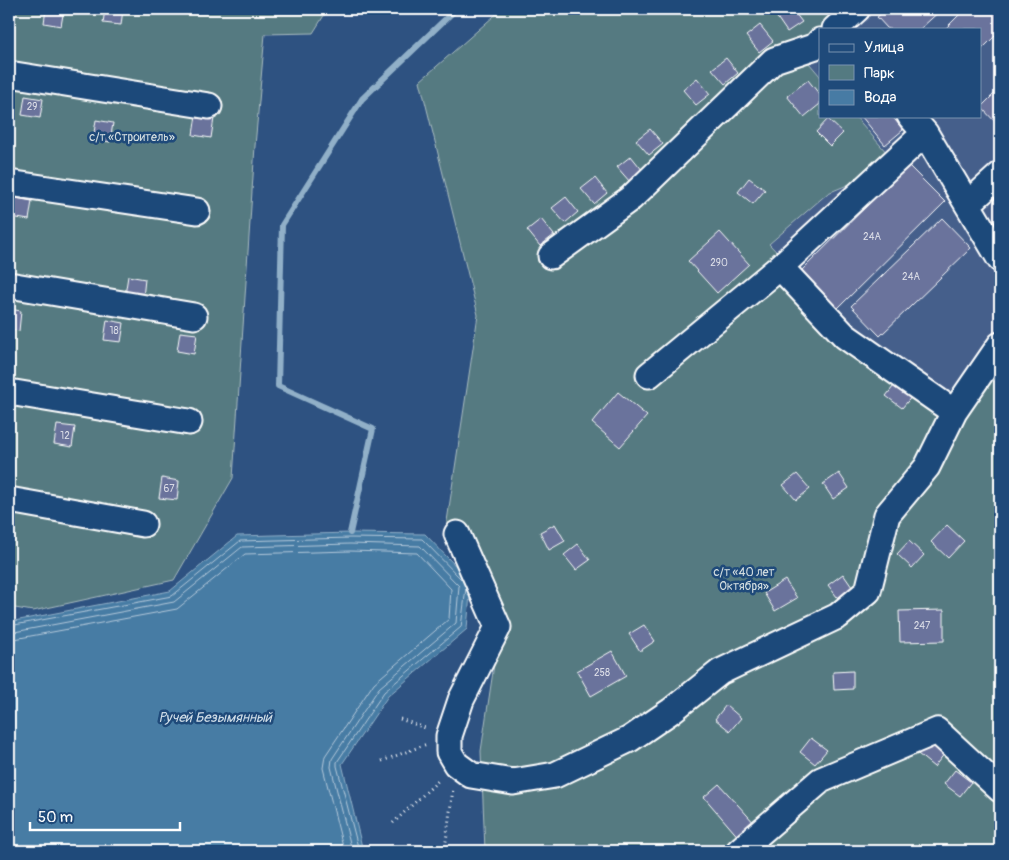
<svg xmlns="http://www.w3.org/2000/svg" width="1009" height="860" font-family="Pangolin,sans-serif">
<rect width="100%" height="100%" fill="#2e5281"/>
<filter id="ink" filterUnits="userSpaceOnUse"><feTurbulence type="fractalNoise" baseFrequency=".02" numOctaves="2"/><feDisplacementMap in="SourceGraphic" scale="10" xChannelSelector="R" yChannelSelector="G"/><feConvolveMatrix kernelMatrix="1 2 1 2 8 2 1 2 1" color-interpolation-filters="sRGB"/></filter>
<g filter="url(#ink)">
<path fill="#445f8b" d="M 871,9 L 1000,9 L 1000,329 L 948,398 L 860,340 L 769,244 L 828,193 L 857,181 L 887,153 L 855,116 L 980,116 L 980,29 L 848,29 Z
M 820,53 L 820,76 L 809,63 Z"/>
<path fill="#547a81" stroke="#aabcc0" d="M 9,9 L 328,9 L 313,33 L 265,34 L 255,146 L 233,478 L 174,580 L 33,611 L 9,607 Z
M 502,9 L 871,9 L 848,29 L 820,29 L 820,53 L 809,63 L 820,76 L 820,116 L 855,116 L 887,153 L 857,181 L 828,193 L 769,244 L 860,339 L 953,421 L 1000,354 L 1000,851 L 485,851 L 481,751 L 497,645 L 476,587 L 446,528 L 478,315 L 420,81 Z"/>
<path fill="#477ba4" stroke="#91b0c8" d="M 350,533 L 425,534 L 471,582 L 467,629 L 388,696 L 342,764 L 362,847 L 366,851 L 9,851 L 9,622 L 170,591 L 237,536 Z"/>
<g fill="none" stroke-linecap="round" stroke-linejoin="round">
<path stroke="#b5cadb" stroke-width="1" d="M 9,626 L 172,596 L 240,541 L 350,538 L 422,539 L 462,580
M 9,633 L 174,602 L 242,547 L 350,544 L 420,546 L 459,586 L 456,623 L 379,688 L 332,759 L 331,767 L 352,851
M 9,640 L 177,609 L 245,554 L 350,551 L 417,553 L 451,589 L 449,619 L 374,683 L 325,756 L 323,768 L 344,851
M 359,851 L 337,766 L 337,762 L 384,692 L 461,627 L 466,588"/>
<path stroke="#91b0c8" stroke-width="6" d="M 350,533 L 373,429 L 278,386 L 282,225 L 362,99 L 456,9"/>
</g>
<path fill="#6a739c" stroke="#fff" d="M 46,9 L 64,9 L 61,26 L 44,23 Z
M 105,9 L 123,9 L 121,25 L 103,23 Z
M 786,9 L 792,9 L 802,22 L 787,32 L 776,16 Z
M 887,9 L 942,9 L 920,29 L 888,29 L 877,17 Z
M 965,9 L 1000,9 L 1000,31 L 980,51 L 980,29 L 945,29 Z
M 760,25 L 773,41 L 759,52 L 746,36 Z
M 726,58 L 738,73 L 725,84 L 712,69 Z
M 697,78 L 710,94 L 696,105 L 683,90 Z
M 808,80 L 820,95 L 820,104 L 804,117 L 787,96 Z
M 1000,88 L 1000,127 L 981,107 Z
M 25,96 L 43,99 L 40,118 L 22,115 Z
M 196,115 L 214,118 L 211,138 L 193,135 Z
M 861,116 L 892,116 L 903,130 L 885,145 Z
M 828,119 L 843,133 L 830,146 L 816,132 Z
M 96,120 L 113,123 L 110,142 L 93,139 Z
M 650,129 L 663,144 L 649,155 L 636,140 Z
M 631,156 L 643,171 L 630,182 L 617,167 Z
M 908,165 L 945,202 L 836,310 L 799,273 Z
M 595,178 L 607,193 L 594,204 L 581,189 Z
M 749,178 L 765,190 L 753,204 L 738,192 Z
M 566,197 L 578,212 L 565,223 L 552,208 Z
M 15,198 L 32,201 L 29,220 L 11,217 Z
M 942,218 L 971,248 L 880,336 L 851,306 Z
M 541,219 L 554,235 L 540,246 L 527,230 Z
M 720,232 L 749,264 L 717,293 L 688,261 Z
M 128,276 L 145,279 L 143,298 L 125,295 Z
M 9,309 L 21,311 L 19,331 L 9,329 Z
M 107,320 L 124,323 L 121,342 L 104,340 Z
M 180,332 L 197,334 L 194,354 L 177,351 Z
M 897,382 L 913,395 L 902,408 L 886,396 Z
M 618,392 L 647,416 L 620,447 L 592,423 Z
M 57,425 L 75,427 L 72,447 L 54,444 Z
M 839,473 L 849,488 L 833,499 L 823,484 Z
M 797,474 L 810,489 L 796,500 L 783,485 Z
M 162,478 L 179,481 L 177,500 L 159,498 Z
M 555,524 L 565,541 L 549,550 L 540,532 Z
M 947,525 L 964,541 L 948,558 L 931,542 Z
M 909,541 L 924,555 L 912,568 L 897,554 Z
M 578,544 L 590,560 L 576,570 L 564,555 Z
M 843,574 L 854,590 L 840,601 L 828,585 Z
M 785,580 L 797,598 L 775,611 L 764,593 Z
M 944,610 L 944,641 L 900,642 L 899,611 Z
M 644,625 L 655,641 L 640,651 L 629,634 Z
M 612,651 L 626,676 L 591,696 L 577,671 Z
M 853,671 L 853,689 L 834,690 L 833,672 Z
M 726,705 L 741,718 L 730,731 L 715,719 Z
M 811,738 L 827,750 L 815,764 L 800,752 Z
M 929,740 L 945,753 L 934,767 L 918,754 Z
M 955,770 L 971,782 L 960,796 L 944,784 Z
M 719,784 L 756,825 L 740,839 L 704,797 Z"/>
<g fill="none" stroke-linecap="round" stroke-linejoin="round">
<g stroke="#fff" stroke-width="29">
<path id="minor" d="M 835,29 L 857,9
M 9,74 L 209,106
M 910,116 L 925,133 L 1000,259
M 9,183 L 197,211
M 968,204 L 1000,175
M 551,256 L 631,198 L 774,60 L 816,46 L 820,41
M 780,267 L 845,336 L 954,412
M 9,285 L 194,316
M 649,375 L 780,267 L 925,133
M 9,392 L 189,422
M 9,500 L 143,524
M 457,534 L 498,627 L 461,700 L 449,736 L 449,752 L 456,764 L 471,775 L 513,782 L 555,775 L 630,739 L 671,711 L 720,672 L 838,616 L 868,591 L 887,515 L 927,467 L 954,412 L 1000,345
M 739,851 L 821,780 L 937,731 L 1000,789"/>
</g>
<path stroke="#fff" stroke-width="3" stroke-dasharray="1 4" stroke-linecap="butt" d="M 400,719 L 428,729
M 382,761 L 427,744
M 393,823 L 440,779
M 443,851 L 446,841 L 453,789"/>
<use href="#minor" stroke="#1f4a7a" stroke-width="25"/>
</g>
</g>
<g text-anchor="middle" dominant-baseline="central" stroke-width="5" stroke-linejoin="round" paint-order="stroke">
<g font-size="10" fill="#dadce6">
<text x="32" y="107">29</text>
<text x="872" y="237">24А</text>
<text x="719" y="263">290</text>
<text x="911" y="277">24А</text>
<text x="114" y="331">18</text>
<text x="65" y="436">12</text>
<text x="169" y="489">67</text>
<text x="922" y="626">247</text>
<text x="602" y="673">258</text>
</g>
<g font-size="12" fill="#d4dee0" stroke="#1f4a7a">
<text x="132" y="137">с/т «Строитель»</text>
<text x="744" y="572">с/т «40 лет<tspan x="744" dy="14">Октября»</tspan></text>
</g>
<g font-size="14" font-style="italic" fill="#d1dee8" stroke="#1f4a7a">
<text x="215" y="717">Ручей Безымянный</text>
</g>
</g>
<rect width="1009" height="860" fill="none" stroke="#1f4a7a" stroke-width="30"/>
<rect x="15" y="15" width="979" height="830" fill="none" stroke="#fff" stroke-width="2" filter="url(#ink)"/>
<rect x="819" y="28" width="162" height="90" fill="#1f4a7a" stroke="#7992af"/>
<rect x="829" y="44" width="25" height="8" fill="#1f4a7a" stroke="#7992af"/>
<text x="864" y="52" font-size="15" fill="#ffffff">Улица</text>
<rect x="829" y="65" width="25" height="15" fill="#547a81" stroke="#7992af"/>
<text x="864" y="78" font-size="15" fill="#ffffff">Парк</text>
<rect x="829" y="90" width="25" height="15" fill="#477ba4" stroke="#7992af"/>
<text x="864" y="102" font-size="15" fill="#ffffff">Вода</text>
<path d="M30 822v8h150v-8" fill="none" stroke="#ffffff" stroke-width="2.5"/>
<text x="38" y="822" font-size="15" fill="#ffffff" stroke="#1f4a7a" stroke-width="4" paint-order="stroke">50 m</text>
</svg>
